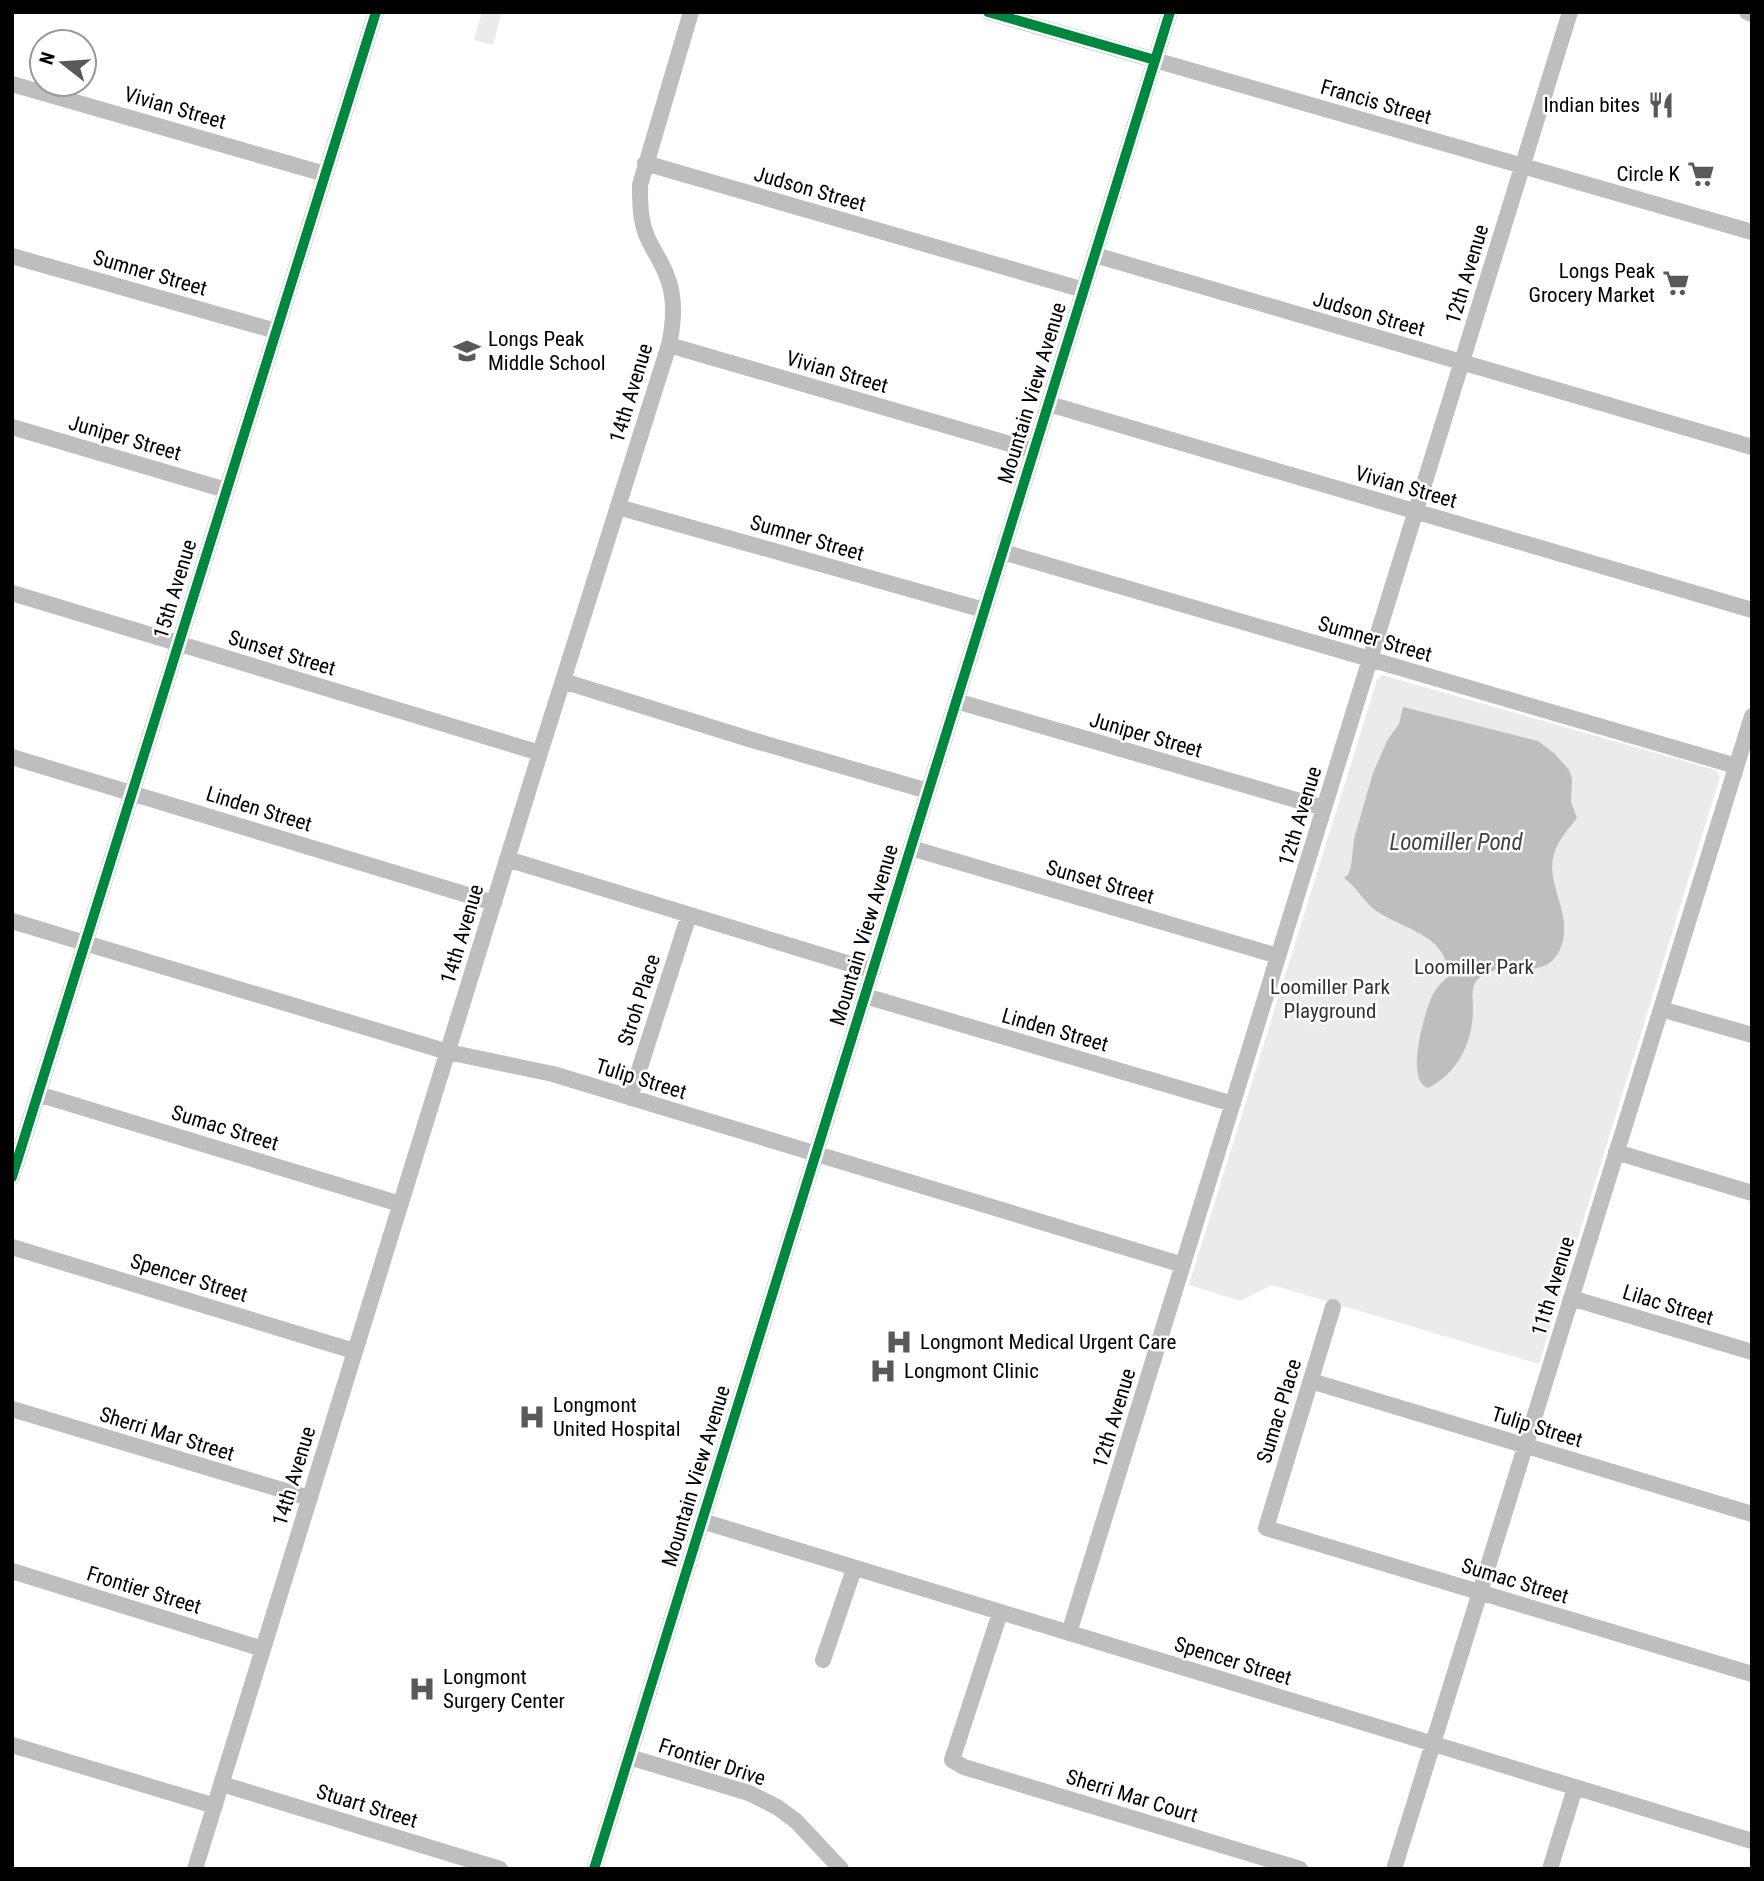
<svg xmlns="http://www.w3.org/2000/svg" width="1764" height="1881" font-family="'Roboto Condensed',sans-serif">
<rect width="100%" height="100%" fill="#fff"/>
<path fill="#ebebeb" d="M 482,12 L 502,12 L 493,45 L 474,40 Z
M 1382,675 L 1712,769 L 1717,771 L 1720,777 L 1539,1364 L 1272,1285 L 1240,1301 L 1189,1285 L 1377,680 Z"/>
<path fill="#bebebe" d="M 1403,707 L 1538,741 L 1555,754 L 1569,770 L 1572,779 L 1571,802 L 1577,818 C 1569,828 1558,840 1554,854 C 1545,883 1572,913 1562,944 C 1548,988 1505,955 1479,978 C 1470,986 1473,998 1473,1009 C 1473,1042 1458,1073 1428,1088 C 1404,1080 1425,1011 1433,994 C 1437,987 1442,982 1448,977 C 1450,935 1401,929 1375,910 C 1363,901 1356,886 1344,878 L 1348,875 L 1351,867 L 1354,839 L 1373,773 L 1388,739 L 1399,724 Z"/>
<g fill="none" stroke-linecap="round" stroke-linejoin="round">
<path stroke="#bebebe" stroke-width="16" d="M 988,12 L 1752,232
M 1747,12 L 1752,14
M 12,84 L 325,174
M 645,163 L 1084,290
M 1095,255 L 1752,447
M 12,256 L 276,331
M 669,345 L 1034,451
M 1049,404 L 1752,610
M 12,427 L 226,490
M 618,507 L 984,610
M 1003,552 L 1736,766
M 12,593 L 540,753
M 563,681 L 749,739 L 928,791
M 956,701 L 1324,808
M 12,757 L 494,903
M 911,848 L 1278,956
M 507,859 L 873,971
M 12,921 L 448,1052 L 553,1074 L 1183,1265
M 865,996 L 1233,1104
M 1661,1009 L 1752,1035
M 38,1094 L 400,1204
M 630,1098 L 689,915
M 1616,1152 L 1752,1193
M 12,1177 L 376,12
M 12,1247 L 354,1351
M 1571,1298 L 1752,1352
M 1333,1307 L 1266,1528 L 1752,1674
M 1311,1381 L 1752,1514
M 12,1409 L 309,1498
M 702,1521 L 1752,1841
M 12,1571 L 263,1649
M 1000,1613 L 952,1760 L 964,1767 L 1300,1869
M 1069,1633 L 1570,12
M 823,1660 L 854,1569
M 12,1745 L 215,1806
M 629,1757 L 749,1793 L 777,1807 L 796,1821 L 841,1869
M 222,1784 L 500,1869
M 195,1869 L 540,753 L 669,345 C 674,321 676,297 666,274 C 661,260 651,248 646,234 C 640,218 640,202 640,185 L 691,12
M 594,1869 L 1170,12
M 1394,1869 L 1752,716
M 1550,1869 L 1575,1788"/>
<g stroke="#fff" stroke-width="15">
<path id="cycleway" d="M 988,12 L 1155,60
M 12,1177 L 376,12
M 594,1869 L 1170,12"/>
</g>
<use href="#cycleway" stroke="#00873e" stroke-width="10"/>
</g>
<defs>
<g id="restaurant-bare" transform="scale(2.1)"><path d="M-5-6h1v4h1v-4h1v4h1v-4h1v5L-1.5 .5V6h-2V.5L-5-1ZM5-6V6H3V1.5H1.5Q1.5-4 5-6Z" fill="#595959" stroke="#fff" stroke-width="2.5" paint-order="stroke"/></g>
<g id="supermarket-bare" transform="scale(2.1)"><path d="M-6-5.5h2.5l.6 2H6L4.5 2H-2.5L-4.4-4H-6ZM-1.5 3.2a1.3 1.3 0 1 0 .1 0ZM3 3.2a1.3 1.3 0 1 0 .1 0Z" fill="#595959" stroke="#fff" stroke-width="2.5" paint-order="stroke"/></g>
<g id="school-bare" transform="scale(2.1)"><path d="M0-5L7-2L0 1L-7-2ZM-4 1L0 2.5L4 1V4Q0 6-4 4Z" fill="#595959" stroke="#fff" stroke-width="2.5" paint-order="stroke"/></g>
<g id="hospital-bare" transform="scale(2.1)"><path d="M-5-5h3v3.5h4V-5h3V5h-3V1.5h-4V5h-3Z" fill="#595959" stroke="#fff" stroke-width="2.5" paint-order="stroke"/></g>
</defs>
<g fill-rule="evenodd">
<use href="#restaurant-bare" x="1661" y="105"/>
<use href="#supermarket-bare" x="1701" y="174"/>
<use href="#supermarket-bare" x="1676" y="283"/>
<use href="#school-bare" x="467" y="351"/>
<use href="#hospital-bare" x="899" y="1342"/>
<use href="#hospital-bare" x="883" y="1371"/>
<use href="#hospital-bare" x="532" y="1417"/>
<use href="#hospital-bare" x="422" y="1689"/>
</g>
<g text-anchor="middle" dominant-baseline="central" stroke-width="5" stroke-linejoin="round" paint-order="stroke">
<g font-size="21" fill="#000" stroke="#fff">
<text transform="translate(1376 102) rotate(16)">Francis Street</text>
<text transform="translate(175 108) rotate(16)">Vivian Street</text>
<text transform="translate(810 189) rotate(16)">Judson Street</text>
<text transform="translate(150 273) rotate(16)">Sumner Street</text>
<text transform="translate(1467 274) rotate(-73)">12th Avenue</text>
<text transform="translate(1369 314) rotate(16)">Judson Street</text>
<text transform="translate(837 372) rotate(16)">Vivian Street</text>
<text transform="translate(631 393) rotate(-73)">14th Avenue</text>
<text transform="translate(1032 393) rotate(-73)">Mountain View Avenue</text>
<text transform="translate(125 438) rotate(16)">Juniper Street</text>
<text transform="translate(1406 487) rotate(16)">Vivian Street</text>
<text transform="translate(807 538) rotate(16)">Sumner Street</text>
<text transform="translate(175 589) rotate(-73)">15th Avenue</text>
<text transform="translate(1375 639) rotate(16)">Sumner Street</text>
<text transform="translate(282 653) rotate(17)">Sunset Street</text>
<text transform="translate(1146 735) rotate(16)">Juniper Street</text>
<text transform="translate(259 809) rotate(17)">Linden Street</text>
<text transform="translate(1300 816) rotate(-73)">12th Avenue</text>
<text transform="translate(1100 882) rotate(16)">Sunset Street</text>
<text transform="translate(462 934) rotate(-73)">14th Avenue</text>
<text transform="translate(864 935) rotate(-73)">Mountain View Avenue</text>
<text transform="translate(639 1000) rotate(-72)">Stroh Place</text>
<text transform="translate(1055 1030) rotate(16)">Linden Street</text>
<text transform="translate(641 1079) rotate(17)">Tulip Street</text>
<text transform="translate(225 1128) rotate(17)">Sumac Street</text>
<text transform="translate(189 1278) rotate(17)">Spencer Street</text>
<text transform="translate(1553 1286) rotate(-73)">11th Avenue</text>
<text transform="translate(1668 1305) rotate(17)">Lilac Street</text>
<text transform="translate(1279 1411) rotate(-73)">Sumac Place</text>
<text transform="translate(1114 1418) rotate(-73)">12th Avenue</text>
<text transform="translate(1537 1427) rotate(17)">Tulip Street</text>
<text transform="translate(167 1434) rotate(17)">Sherri Mar Street</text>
<text transform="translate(294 1476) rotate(-73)">14th Avenue</text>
<text transform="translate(696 1476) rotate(-73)">Mountain View Avenue</text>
<text transform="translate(1515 1581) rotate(17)">Sumac Street</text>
<text transform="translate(144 1590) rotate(17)">Frontier Street</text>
<text transform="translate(1233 1661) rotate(17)">Spencer Street</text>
<text transform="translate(712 1762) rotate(18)">Frontier Drive</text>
<text transform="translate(1132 1796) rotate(17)">Sherri Mar Court</text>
<text transform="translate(367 1806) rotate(17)">Stuart Street</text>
</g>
<g font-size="21" fill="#000" stroke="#fff" text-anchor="start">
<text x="1640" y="105" text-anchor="end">Indian bites</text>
<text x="1680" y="174" text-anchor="end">Circle K</text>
<text x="1655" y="271" text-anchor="end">Longs Peak<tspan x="1655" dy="24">Grocery Market</tspan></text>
<text x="488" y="339">Longs Peak<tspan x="488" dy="24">Middle School</tspan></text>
<text x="920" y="1342">Longmont Medical Urgent Care</text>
<text x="904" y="1371">Longmont Clinic</text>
<text x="553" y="1405">Longmont<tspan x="553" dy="24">United Hospital</tspan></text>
<text x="443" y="1677">Longmont<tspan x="443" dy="24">Surgery Center</tspan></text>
</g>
<g font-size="21" fill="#323232" stroke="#fff">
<text x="1474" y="967">Loomiller Park</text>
<text x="1330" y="987">Loomiller Park<tspan x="1330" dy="24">Playground</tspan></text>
</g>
<g font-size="23" font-style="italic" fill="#434343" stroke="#fff">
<text x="1456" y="842">Loomiller Pond</text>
</g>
</g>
<rect width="1764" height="1881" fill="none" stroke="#000000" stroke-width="28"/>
<g transform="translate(63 63) rotate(287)"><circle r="33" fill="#ffffff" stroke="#999999" stroke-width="2"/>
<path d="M0-5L12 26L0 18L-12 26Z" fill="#595959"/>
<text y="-10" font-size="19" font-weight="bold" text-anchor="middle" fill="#000000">N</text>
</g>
</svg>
